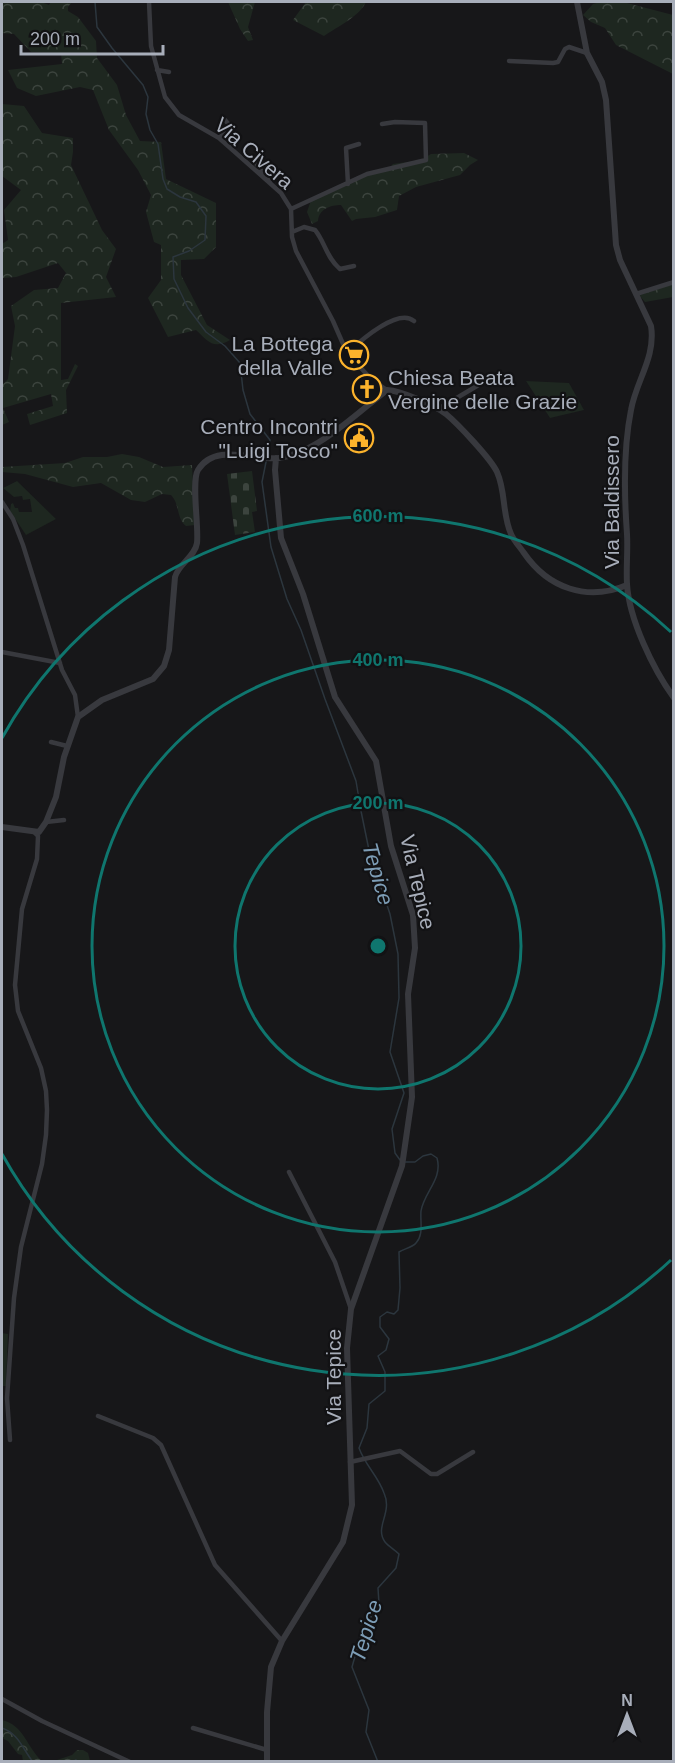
<svg xmlns="http://www.w3.org/2000/svg" width="675" height="1763" font-family="Helvetica,sans-serif">
<defs>
<pattern id="forest-crowns" width="20" height="18" patternUnits="userSpaceOnUse" patternTransform="scale(1.5)"><rect width="20" height="18" fill="#1e2720"/><path d="M2 6a3 3 0 1 1 6 0M12 15a3 3 0 1 1 6 0" fill="none" stroke="#3c443e"/></pattern>
<pattern id="cemetery-stones" width="16" height="16" patternUnits="userSpaceOnUse" patternTransform="scale(1.5)"><rect width="16" height="16" fill="#1e2720"/><path d="M2 7V4a2 2 0 0 1 4 0v3zM10 15v-3a2 2 0 0 1 4 0v3z" fill="#3c443e"/></pattern>
</defs>
<rect width="100%" height="100%" fill="#171719"/>
<path fill="#1e2720" d="M 526,381 L 569,383 L 584,410 L 550,418 Z
M 17,481 L 56,519 L 26,535 L 10,511 L 11,504 L 13,503 L 15,508 L 18,508 L 19,512 L 32,512 L 30,499 L 23,500 L 22,496 L 14,497 L 3,488 Z
M 2,1333 L 8,1334 L 6,1386 L 2,1386 Z"/>
<path fill="url(#forest-crowns)" d="M 2,2 L 41,2 L 49,5 L 51,2 L 72,2 L 68,7 L 68,11 L 78,17 L 96,41 L 97,58 L 117,85 L 126,115 L 140,141 L 161,142 L 166,179 L 216,203 L 216,247 L 204,259 L 181,260 L 181,275 L 207,325 L 230,340 C 213,350 208,341 196,330 L 168,337 L 148,298 L 161,280 L 161,245 L 154,242 L 146,212 L 151,195 L 138,170 L 109,130 L 93,90 L 80,87 L 36,96 L 17,88 L 8,70 L 62,64 L 61,53 L 31,52 L 14,34 L 2,33 Z
M 228,2 L 255,2 L 248,27 L 253,40 L 248,41 L 240,29 Z
M 306,2 L 366,2 C 360,16 337,27 324,36 L 293,20 Z
M 600,2 L 623,2 L 673,15 L 673,74 L 616,45 L 605,28 L 591,22 L 583,15 L 593,4 Z
M 2,104 L 24,106 L 42,133 L 73,138 L 73,152 L 71,165 L 102,230 L 116,249 L 106,277 L 116,297 L 61,303 L 61,380 L 68,379 L 75,364 L 78,366 L 66,390 L 67,413 L 30,425 L 27,414 L 53,406 L 51,394 L 3,408 L 9,422 L 2,425 L 2,385 L 8,379 L 15,326 L 11,306 L 34,290 L 58,288 L 66,273 L 58,263 L 16,277 L 2,278 L 2,244 L 8,240 L 4,210 L 21,190 L 2,176 Z
M 464,153 L 478,160 L 470,165 L 460,175 L 416,187 L 399,196 L 397,210 L 375,217 L 356,219 L 352,221 L 341,205 C 330,205 319,209 318,221 L 312,224 L 307,212 L 311,200 L 346,186 L 367,175 L 388,170 L 393,164 L 421,160 L 431,154 Z
M 673,284 L 673,297 L 645,302 L 639,295 Z
M 122,454 L 139,457 L 163,467 L 192,465 L 195,525 L 186,526 C 176,518 180,504 171,495 L 162,494 L 145,502 L 131,500 L 101,483 L 73,487 L 25,474 L 2,472 L 2,467 L 65,463 L 83,457 L 107,457 Z
M 2,1720 C 24,1725 27,1748 42,1761 L 23,1761 L 22,1755 L 18,1754 L 8,1741 L 2,1738 Z
M 77,1750 L 83,1750 L 88,1753 L 90,1761 L 54,1761 L 72,1755 Z"/>
<path fill="url(#cemetery-stones)" d="M 252,471 L 257,511 L 252,512 L 255,532 L 235,535 L 227,474 Z"/>
<g fill="none" stroke-linecap="round" stroke-linejoin="round">
<path stroke="#2c363e" stroke-width="1.5" d="M 95,2 L 97,27 L 112,48 L 143,85 L 148,97 L 146,114 L 150,130 L 158,144 L 163,179 L 167,189 L 180,197 L 196,202 L 206,216 L 205,240 L 189,251 L 173,257 L 174,279 L 188,308 L 206,332 L 225,346 L 240,363 L 243,390 L 250,414 L 270,440 L 267,457
M 266,462 L 262,482 L 271,547 L 287,599 L 301,630 L 325,699 L 356,781 L 361,811 L 370,855 L 390,914 L 398,954 L 399,998 L 390,1052 L 404,1093 L 392,1129 L 395,1153 L 400,1160
M 2,1728 C 19,1734 22,1748 33,1762
M 72,1762 L 76,1760 L 78,1762
M 378,1762 L 366,1732 L 369,1710 L 352,1667 L 362,1631 L 379,1604 L 378,1588 L 396,1568 L 399,1554 C 395,1550 388,1546 385,1542 C 374,1527 393,1513 384,1493 C 378,1476 365,1465 359,1448 L 367,1428 L 369,1404 L 385,1391 L 385,1372 L 378,1356 L 386,1350 L 389,1339 L 380,1327 L 380,1317 L 387,1312 L 394,1314 L 398,1310 L 400,1288 L 399,1252 C 404,1249 413,1247 416,1243 C 424,1234 420,1222 421,1211 C 424,1192 443,1179 437,1158 L 431,1154 L 423,1156 L 415,1162 L 405,1162"/>
<path stroke="#38393e" stroke-width="4.5" d="M 149,2 L 151,46 L 165,97 L 179,115 L 219,138 L 281,193 L 291,209 L 292,237 L 296,251 L 333,321 L 347,353 L 372,380 L 387,390
M 509,61 L 553,63 L 558,62 L 565,49 L 569,47 L 587,53
M 157,70 L 169,72
M 219,138 L 231,127 L 225,120
M 254,161 L 270,182
M 348,184 L 346,148 L 359,144
M 291,209 L 367,174 L 426,160 L 425,123 L 395,122 L 382,124
M 292,232 L 304,227 L 315,230 C 325,242 326,257 340,269 L 354,266
M 636,294 L 674,282
M 347,353 C 359,342 398,307 414,321
M 438,409 L 482,383
M 2,502 L 13,519 L 23,545 L 62,670 L 75,695 L 78,717
M 2,652 L 60,663
M 51,742 L 67,746
M 46,822 L 64,820
M 289,1172 L 335,1262 L 351,1309
M 98,1416 L 153,1438 L 161,1445 L 215,1565 L 282,1641
M 10,1440 L 7,1398 L 14,1298 L 21,1247 L 42,1164 L 46,1135 L 47,1110 L 46,1091 L 41,1068 L 18,1011 L 15,985 L 22,909 L 37,859 L 38,836 L 35,833
M 350,1462 L 400,1451 L 431,1474 L 437,1474 L 473,1452
M 2,1699 L 42,1721 L 130,1762
M 193,1728 L 267,1750"/>
<path stroke="#38393e" stroke-width="6" d="M 577,2 L 587,53 L 602,82 L 606,100 L 616,245 L 620,260 L 651,326 C 656,357 636,381 631,410 C 623,450 624,493 627,534 C 628,551 626,567 627,584 C 629,619 653,669 674,698
M 2,827 L 39,832 L 46,822 L 56,797 L 64,757 L 78,717 L 102,700 L 153,679 L 164,666 L 169,650 L 175,577 C 179,563 195,557 197,543 C 199,526 191,481 198,470 C 215,442 254,461 279,458 C 317,453 357,413 387,390 C 402,391 434,405 446,414 C 458,424 491,459 497,472 C 506,492 502,514 511,534 C 514,541 520,547 524,553 C 548,588 587,602 627,585
M 267,1762 L 267,1712 L 271,1667 L 282,1641 L 343,1542 L 352,1505 L 347,1348 L 351,1309 L 402,1166 L 412,1097 L 408,994 L 415,948 L 413,915 L 391,846 L 376,761 L 335,697 L 303,594 L 281,538 L 275,470 L 276,458"/>
</g>
<g fill="none" stroke="#0f766e" stroke-width="3">
<circle cx="378" cy="946" r="143"/>
<circle cx="378" cy="946" r="286"/>
<path d="M671 1260A430 430 0 0 1 2 1154M2 738A430 430 0 0 1 671 632"/>
</g>
<defs>
<g id="supermarket-ring" transform="scale(1.5)"><circle r="9.5" fill="#121214" stroke="#fcb32c" stroke-width="1.5"/><path d="M-6-5.5h2.5l.6 2H6L4.5 2H-2.5L-4.4-4H-6ZM-1.5 3.2a1.3 1.3 0 1 0 .1 0ZM3 3.2a1.3 1.3 0 1 0 .1 0Z" fill="#fcb32c"/></g>
<g id="church-ring" transform="scale(1.5)"><circle r="9.5" fill="#121214" stroke="#fcb32c" stroke-width="1.5"/><path d="M-1.2-6h2.4v3.5h3.3v2.4h-3.3V6h-2.4V-.1h-3.3v-2.4h3.3Z" fill="#fcb32c"/></g>
<g id="civic-ring" transform="scale(1.5)"><circle r="9.5" fill="#121214" stroke="#fcb32c" stroke-width="1.5"/><path d="M-.6-6.5H3V-4.5H.6V-3L4-1V1h2V6H-6V1h2V-1L-.6-3ZM-1.2 2.5V6h2.4V2.5Z" fill="#fcb32c"/></g>
</defs>
<g fill-rule="evenodd">
<use href="#supermarket-ring" x="354" y="355"/>
<use href="#church-ring" x="367" y="389"/>
<use href="#civic-ring" x="359" y="438"/>
</g>
<g text-anchor="middle" dominant-baseline="central" stroke-width="4.5" stroke-linejoin="round" paint-order="stroke">
<g font-size="21" fill="#a8aeba" stroke="#121214">
<text transform="translate(254 153) rotate(41)">Via Civera</text>
<text transform="translate(611 502) rotate(-90)">Via Baldissero</text>
<text transform="translate(418 882) rotate(77)">Via Tepice</text>
<text transform="translate(333 1377) rotate(-90)">Via Tepice</text>
</g>
<g font-size="21" fill="#a8aeba" stroke="#121214" text-anchor="end">
<text x="333" y="343">La Bottega<tspan x="333" dy="24">della Valle</tspan></text>
<text x="388" y="377" text-anchor="start">Chiesa Beata<tspan x="388" dy="24">Vergine delle Grazie</tspan></text>
<text x="338" y="426">Centro Incontri<tspan x="338" dy="24">"Luigi Tosco"</tspan></text>
</g>
<g font-size="22" font-style="italic" fill="#7d9db6" stroke="#121214">
<text transform="translate(378 874) rotate(74)">Tepice</text>
<text transform="translate(366 1631) rotate(-73)">Tepice</text>
</g>
</g>
<circle cx="378" cy="946" r="9" fill="#0f766e" stroke="#121214" stroke-width="3"/>
<g font-size="18" text-anchor="middle" font-weight="bold" fill="#0f766e" stroke="#121214" stroke-width="4.5" stroke-linejoin="round" paint-order="stroke">
<text x="378" y="522">600 m</text>
<text x="378" y="666">400 m</text>
<text x="378" y="809">200 m</text>
</g>
<rect width="675" height="1763" fill="none" stroke="#a8aeba" stroke-width="6"/>
<g transform="translate(627 1715)" stroke="#121214" stroke-width="4.5" paint-order="stroke">
<path d="M0-4.5L10 22L0 15L-10 22Z" fill="#a8aeba"/>
<text y="-9" font-size="16" font-weight="bold" text-anchor="middle" fill="#a8aeba">N</text>
</g>
<path d="M21 45v9h142v-9" fill="none" stroke="#a8aeba" stroke-width="3"/>
<text x="30" y="45" font-size="18" fill="#a8aeba" stroke="#121214" stroke-width="4.5" paint-order="stroke">200 m</text>
</svg>
